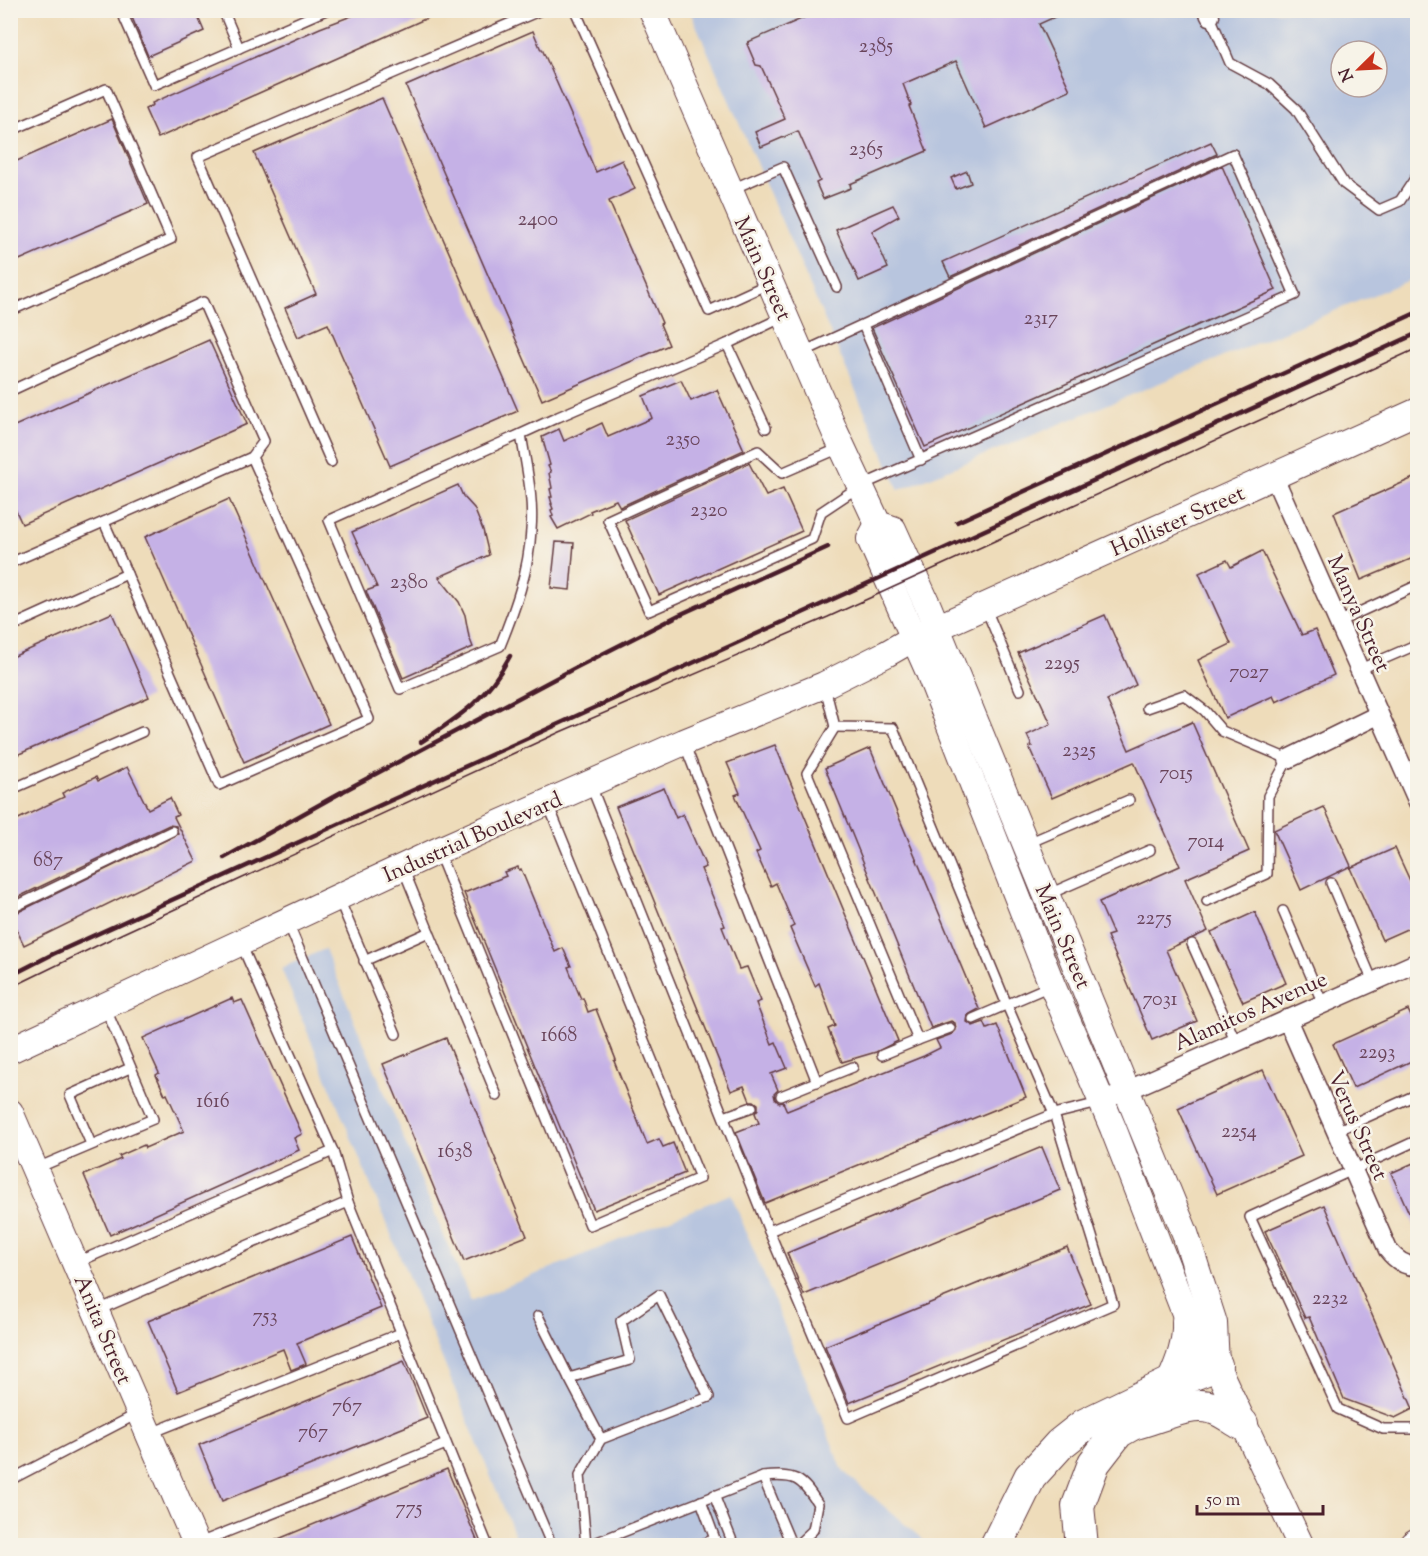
<svg xmlns="http://www.w3.org/2000/svg" width="1428" height="1556" viewBox="0 0 1428 1556" font-family="'Sorts Mill Goudy',serif">
	<style>
		.industrial { fill: #b8c5de; fill-rule: evenodd }
		.building { fill: #c5b1e6 }
		.lines { fill: none; stroke-linecap: round; stroke-linejoin: round }
		.lane-casing { stroke: #633b40; stroke-width: 12 }
		.street-casing { stroke: #633b40; stroke-width: 21 }
		.secondary-casing { stroke: #633b40; stroke-width: 28 }
		.highway-casing { stroke: #633b40; stroke-width: 34 }
		.lane { stroke: #fff; stroke-width: 9 }
		.street { stroke: #fff; stroke-width: 18 }
		.secondary { stroke: #fff; stroke-width: 26 }
		.highway { stroke: #fff; stroke-width: 32 }
		.tram { stroke: #4a1f2b; stroke-width: 1.5 }
		.rail { stroke: #4a1f2b; stroke-width: 4.5 }
		.labels { text-anchor: middle; stroke-width: 5; stroke-linejoin: round; paint-order: stroke }
		.number-label { font-size: 20px; fill: #69445a }
		.street-label { font-size: 22px; fill: #4a1f2b; stroke: #f7f3e8 }
	</style>
	<rect width="100%" height="100%" fill="#f7f3e8"/>
	<filter id="ink" filterUnits="userSpaceOnUse"><feTurbulence type="fractalNoise" baseFrequency=".0167" numOctaves="2"/><feDisplacementMap in="SourceGraphic" scale="12" xChannelSelector="R" yChannelSelector="G"/><feConvolveMatrix kernelMatrix="1 2 1 2 8 2 1 2 1" color-interpolation-filters="sRGB"/></filter>
	<filter id="wash" filterUnits="userSpaceOnUse"><feTurbulence type="fractalNoise" baseFrequency=".008" numOctaves="4" result="noise"/><feDisplacementMap in="SourceGraphic" scale="24" xChannelSelector="R" yChannelSelector="G"/><feGaussianBlur stdDeviation="1.35" result="paint"/><feColorMatrix in="noise" values="0 0 0 0 0 0 0 0 0 0 0 0 0 0 0 0 0 1.4 0 .05"/><feComposite in="paint" operator="in"/></filter>
	<g filter="url(#wash)">
		<rect width="100%" height="100%" fill="#eedcba"/>
		<g class="industrial">
			<path d="M690 11H1417V277L899 490ZM1341 51H1377V87H1341Z"/>
			<polygon points="325,949 471,1301 731,1194 843,1471 929,1545 519,1545 281,968"/>
		</g>
		<g id="blocks">
			<g class="building">
				<polygon points="129,10 195,10 204,31 148,56"/>
				<polygon points="367,10 445,10 158,138 145,109 153,105 152,103 320,28"/>
				<polygon points="822,10 1070,10 1039,24 1070,90 986,128 956,61 903,84 911,105 909,106 927,151 850,184 851,188 823,199 816,183 820,181 798,131 761,147 755,132 785,119 761,66 756,65 747,44 749,44 748,42"/>
				<polygon points="533,31 541,50 542,49 596,172 622,160 635,189 609,201 662,323 660,324 669,345 542,400 406,86"/>
				<polygon points="382,98 518,411 390,466 328,324 298,337 285,308 316,294 254,153"/>
				<polygon points="112,119 148,204 10,264 10,164"/>
				<polygon points="1211,142 1217,154 950,277 943,262"/>
				<polygon points="1222,166 1276,290 925,447 872,328"/>
				<polygon points="967,171 971,183 956,189 951,178"/>
				<polygon points="893,205 899,216 872,231 888,268 859,281 836,230"/>
				<polygon points="209,340 247,424 22,524 10,498 10,428"/>
				<polygon points="681,380 691,401 717,390 744,450 620,507 616,500 590,511 591,513 558,529 551,517 553,516 551,510 553,509 551,504 552,504 550,497 552,497 550,489 552,488 549,473 551,472 548,466 550,465 542,437 559,429 564,441 602,423 608,437 652,418 643,396"/>
				<polygon points="749,463 766,496 783,489 802,531 659,595 625,520"/>
				<polygon points="1418,476 1418,556 1361,580 1334,513"/>
				<polygon points="458,485 463,496 474,508 483,530 489,555 439,577 459,602 465,615 469,637 473,647 403,678 366,591 377,587 352,532"/>
				<polygon points="229,499 329,724 244,762 145,537"/>
				<polygon points="556,542 574,543 570,590 551,588"/>
				<polygon points="1262,551 1302,635 1315,630 1334,675 1276,702 1273,696 1225,718 1198,660 1231,644 1199,573 1227,560 1231,567"/>
				<polygon points="112,613 149,697 10,758 10,658"/>
				<polygon points="1105,615 1136,685 1107,700 1129,750 1192,722 1249,851 1185,879 1208,931 1166,950 1197,1021 1152,1040 1107,936 1113,934 1099,902 1180,866 1134,762 1052,798 1029,747 1032,746 1027,735 1051,724 1018,653"/>
				<polygon points="775,745 898,1041 876,1052 842,1062 828,1029 835,1026 819,983 815,986 790,928 794,926 776,883 771,886 756,853 760,851 735,795 740,793 727,763"/>
				<polygon points="870,748 979,1009 968,1015 967,1022 973,1026 984,1022 987,1029 997,1025 1026,1097 765,1203 736,1132 759,1123 755,1113 758,1109 758,1104 754,1101 750,1101 744,1086 731,1091 616,807 664,788 676,818 683,814 706,867 701,869 725,926 722,927 739,969 747,967 761,1001 756,1003 772,1044 776,1042 787,1068 771,1074 778,1090 774,1094 775,1099 779,1103 783,1102 787,1111 924,1056 940,1048 936,1040 952,1034 956,1030 955,1023 951,1021 931,1028 825,768"/>
				<polygon points="127,767 148,809 170,798 178,815 174,817 196,861 24,945 10,916 178,834 176,826 169,825 10,901 10,823 64,797 62,793 96,777 98,781"/>
				<polygon points="1324,807 1351,866 1301,890 1274,830"/>
				<polygon points="1395,848 1418,898 1418,924 1382,940 1350,868"/>
				<polygon points="518,867 519,870 521,869 555,952 563,948 571,966 568,967 581,999 583,998 588,1012 596,1009 616,1060 614,1061 647,1144 659,1139 663,1147 673,1143 685,1173 594,1210 464,893 506,876 504,872"/>
				<polygon points="1255,912 1286,983 1243,1002 1211,932"/>
				<polygon points="232,998 234,1003 242,1000 302,1134 294,1138 299,1150 110,1235 84,1175 121,1159 119,1156 144,1145 145,1148 184,1131 167,1094 165,1095 156,1075 159,1073 143,1038"/>
				<polygon points="1408,1010 1418,1031 1418,1058 1353,1088 1333,1044"/>
				<polygon points="446,1038 527,1236 464,1261 383,1064"/>
				<polygon points="1263,1070 1302,1156 1217,1194 1178,1108"/>
				<polygon points="1042,1147 1060,1190 804,1295 787,1253"/>
				<polygon points="1418,1161 1418,1233 1391,1173"/>
				<polygon points="1324,1205 1413,1409 1395,1418 1344,1399 1309,1317 1305,1318 1265,1231"/>
				<polygon points="352,1237 381,1308 297,1343 306,1364 291,1370 283,1349 178,1392 148,1321"/>
				<polygon points="1067,1247 1091,1304 849,1403 825,1346"/>
				<polygon points="404,1361 427,1418 222,1501 199,1445"/>
				<polygon points="447,1469 479,1545 264,1545"/>
			</g>
		</g>
	</g>
	<g filter="url(#ink)">
		<use href="#blocks" fill-opacity="0" stroke="#633b40" stroke-width="1.5"/>
		<g class="lines">
			<defs>
				<g id="lane">
					<polyline points="121,10 154,85 326,10"/>
					<polyline points="223,10 239,48"/>
					<polyline points="575,10 709,311 768,284"/>
					<polyline points="1210,16 1230,63 1269,84 1296,109 1344,184 1379,210 1400,201 1418,174"/>
					<polyline points="658,18 675,10"/>
					<polyline points="10,131 106,89 171,239 10,311"/>
					<polyline points="732,189 783,167 837,287"/>
					<polyline points="863,325 921,460"/>
					<polyline points="803,352 1233,154 1295,295 860,486 821,512 812,539 649,611 608,520 758,451 782,473 842,447"/>
					<polyline points="10,391 203,302 264,441 252,457 10,563"/>
					<polyline points="766,428 727,344 783,317"/>
					<path d="M521 434C526 466 534 498 531 530 529 571 515 609 500 646L400 689 329 520 521 434 558 417 727 344"/>
					<polyline points="331,462 198,157 541,10"/>
					<polyline points="127,574 219,785 369,719 252,457"/>
					<polyline points="986,609 1020,690"/>
					<polyline points="1338,622 1418,585"/>
					<polyline points="10,627 127,574 104,522"/>
					<polyline points="1358,670 1418,644"/>
					<polyline points="1147,708 1184,695 1205,711 1222,731 1288,759 1268,796 1267,874 1207,901"/>
					<polyline points="835,727 807,773 918,1040 882,1055"/>
					<polyline points="684,743 817,1082"/>
					<polyline points="591,786 769,1231 848,1418 1113,1304 1054,1114 1007,1005 893,728 835,727 825,687"/>
					<polyline points="10,790 142,732"/>
					<polyline points="1026,844 1129,800"/>
					<polyline points="438,851 590,1225 700,1178 548,804"/>
					<polyline points="403,868 429,932"/>
					<polyline points="1331,883 1373,982"/>
					<polyline points="1049,894 1150,850"/>
					<polyline points="339,899 396,1034"/>
					<polyline points="10,909 172,831"/>
					<polyline points="1283,911 1323,1004"/>
					<polyline points="288,923 552,1546"/>
					<polyline points="1192,944 1236,1042"/>
					<polyline points="364,961 429,932 497,1096"/>
					<polyline points="1411,965 1418,979"/>
					<polyline points="973,1019 1050,986"/>
					<polyline points="918,1040 950,1028"/>
					<polyline points="781,1096 853,1067"/>
					<polyline points="724,1117 752,1107"/>
					<polyline points="1336,1131 1418,1094"/>
					<polyline points="1418,1140 1250,1217 1338,1409 1383,1429 1418,1429"/>
					<polyline points="91,1144 70,1095 130,1068"/>
					<polyline points="333,1151 348,1202"/>
					<polyline points="37,1168 153,1119 105,1007"/>
					<polyline points="769,1231 1054,1114 1099,1103"/>
					<polyline points="78,1262 333,1151 241,944"/>
					<polyline points="98,1310 348,1202 488,1546"/>
					<polyline points="538,1316 569,1378"/>
					<polyline points="151,1433 401,1333"/>
					<polyline points="763,1477 792,1546"/>
					<polyline points="10,1480 139,1413"/>
					<polyline points="714,1495 734,1546"/>
					<polyline points="199,1543 446,1444"/>
					<polyline points="586,1546 580,1475 601,1439 709,1397 659,1295 621,1321 630,1360 569,1378 601,1439"/>
					<path d="M587 1546 763 1477C795 1474 801 1477 818 1504L813 1530 796 1546"/>
					<polyline points="698,1546 715,1539 701,1501"/>
				</g>
				<g id="street">
					<polyline points="1208,10 1210,16"/>
					<polyline points="1274,477 1418,802"/>
					<polyline points="1288,759 1378,715"/>
					<path d="M1287 1019 1388 1250C1396 1260 1405 1267 1418 1266"/>
					<polyline points="1117,1095 1418,962"/>
				</g>
				<g id="secondary">
					<polyline points="652,10 835,432 878,524 893,529 928,606 1185,1233 1214,1323 1216,1365"/>
					<polyline points="878,524 870,539 928,670 1052,985 1113,1128 1188,1321 1216,1365 1301,1546"/>
					<polyline points="10,1050 437,851 684,742 824,685 886,654 914,638 1418,411"/>
					<polyline points="10,1112 197,1546"/>
				</g>
				<g id="highway">
					<path d="M1173 1382C1182 1362 1189 1344 1188 1321"/>
					<path d="M1135 1423C1158 1418 1190 1400 1213 1408 1223 1411 1233 1419 1242 1424"/>
					<polyline points="996,1546 1030,1477 1060,1444 1084,1425 1173,1382 1216,1365"/>
					<polyline points="1082,1546 1078,1506 1094,1463 1118,1432 1155,1411"/>
					<polyline points="1415,1546 1418,1544"/>
				</g>
			</defs>
			<use href="#lane" class="lane-casing"/>
			<use href="#street" class="street-casing"/>
			<use href="#secondary" class="secondary-casing"/>
			<use href="#highway" class="highway-casing"/>
			<use href="#lane" class="lane"/>
			<use href="#street" class="street"/>
			<use href="#secondary" class="secondary"/>
			<use href="#highway" class="highway"/>
			<polyline class="tram" points="10,988 121,934 560,732 828,617 1418,348"/>
			<g class="rail">
				<polyline points="957,522 1418,312"/>
				<path d="M421 742C460 716 487 699 510 656"/>
				<polyline points="336,795 573,669 679,615 828,547"/>
				<polyline points="224,858 342,792"/>
				<polyline points="10,976 53,954 1418,333"/>
			</g>
		</g>
	</g>
	<g class="labels">
		<g class="number-label">
			<text x="876" y="52">2385</text>
			<text x="866" y="155">2365</text>
			<text x="538" y="225">2400</text>
			<text x="1041" y="324">2317</text>
			<text x="683" y="445">2350</text>
			<text x="709" y="516">2320</text>
			<text x="409" y="588">2380</text>
			<text x="1062" y="669">2295</text>
			<text x="1249" y="678">7027</text>
			<text x="1079" y="756">2325</text>
			<text x="1176" y="779">7015</text>
			<text x="1206" y="847">7014</text>
			<text x="48" y="866">687</text>
			<text x="1154" y="924">2275</text>
			<text x="1160" y="1005">7031</text>
			<text x="559" y="1041">1668</text>
			<text x="1377" y="1058">2293</text>
			<text x="213" y="1107">1616</text>
			<text x="1239" y="1137">2254</text>
			<text x="455" y="1157">1638</text>
			<text x="1330" y="1304">2232</text>
			<text x="265" y="1322">753</text>
			<text x="347" y="1412">767</text>
			<text x="313" y="1438">767</text>
			<text x="409" y="1514">775</text>
		</g>
		<g class="street-label">
			<text transform="translate(764 268) rotate(66)" y="8">Main Street</text>
			<text transform="translate(1177 520) rotate(-24)" y="8">Hollister Street</text>
			<text transform="translate(1360 613) rotate(66)" y="8">Manya Street</text>
			<text transform="translate(472 836) rotate(-24)" y="8">Industrial Boulevard</text>
			<text transform="translate(1064 936) rotate(67)" y="8">Main Street</text>
			<text transform="translate(1250 1010) rotate(-24)" y="8">Alamitos Avenue</text>
			<text transform="translate(1359 1125) rotate(66)" y="8">Verus Street</text>
			<text transform="translate(104 1329) rotate(67)" y="8">Anita Street</text>
		</g>
	</g>
	<rect width="1428" height="1556" fill="none" stroke="#f7f3e8" stroke-width="36"/>
	<g transform="translate(1359 69) rotate(246)"><circle r="28" fill="#f7f3e8" stroke="#b29e9c" stroke-width="1.5"/>
	<path d="M0-4.5L10 22L0 15L-10 22Z" fill="#c8321e"/>
	<text y="-9" font-size="16" font-weight="bold" text-anchor="middle" fill="#4a1f2b">N</text>
	</g>
	<path d="M1197 1505v9h126v-9" fill="none" stroke="#4a1f2b" stroke-width="3"/>
	<text x="1206" y="1505" font-size="18" fill="#4a1f2b" stroke="#f7f3e8" stroke-width="4.5" paint-order="stroke">50 m</text>
</svg>
